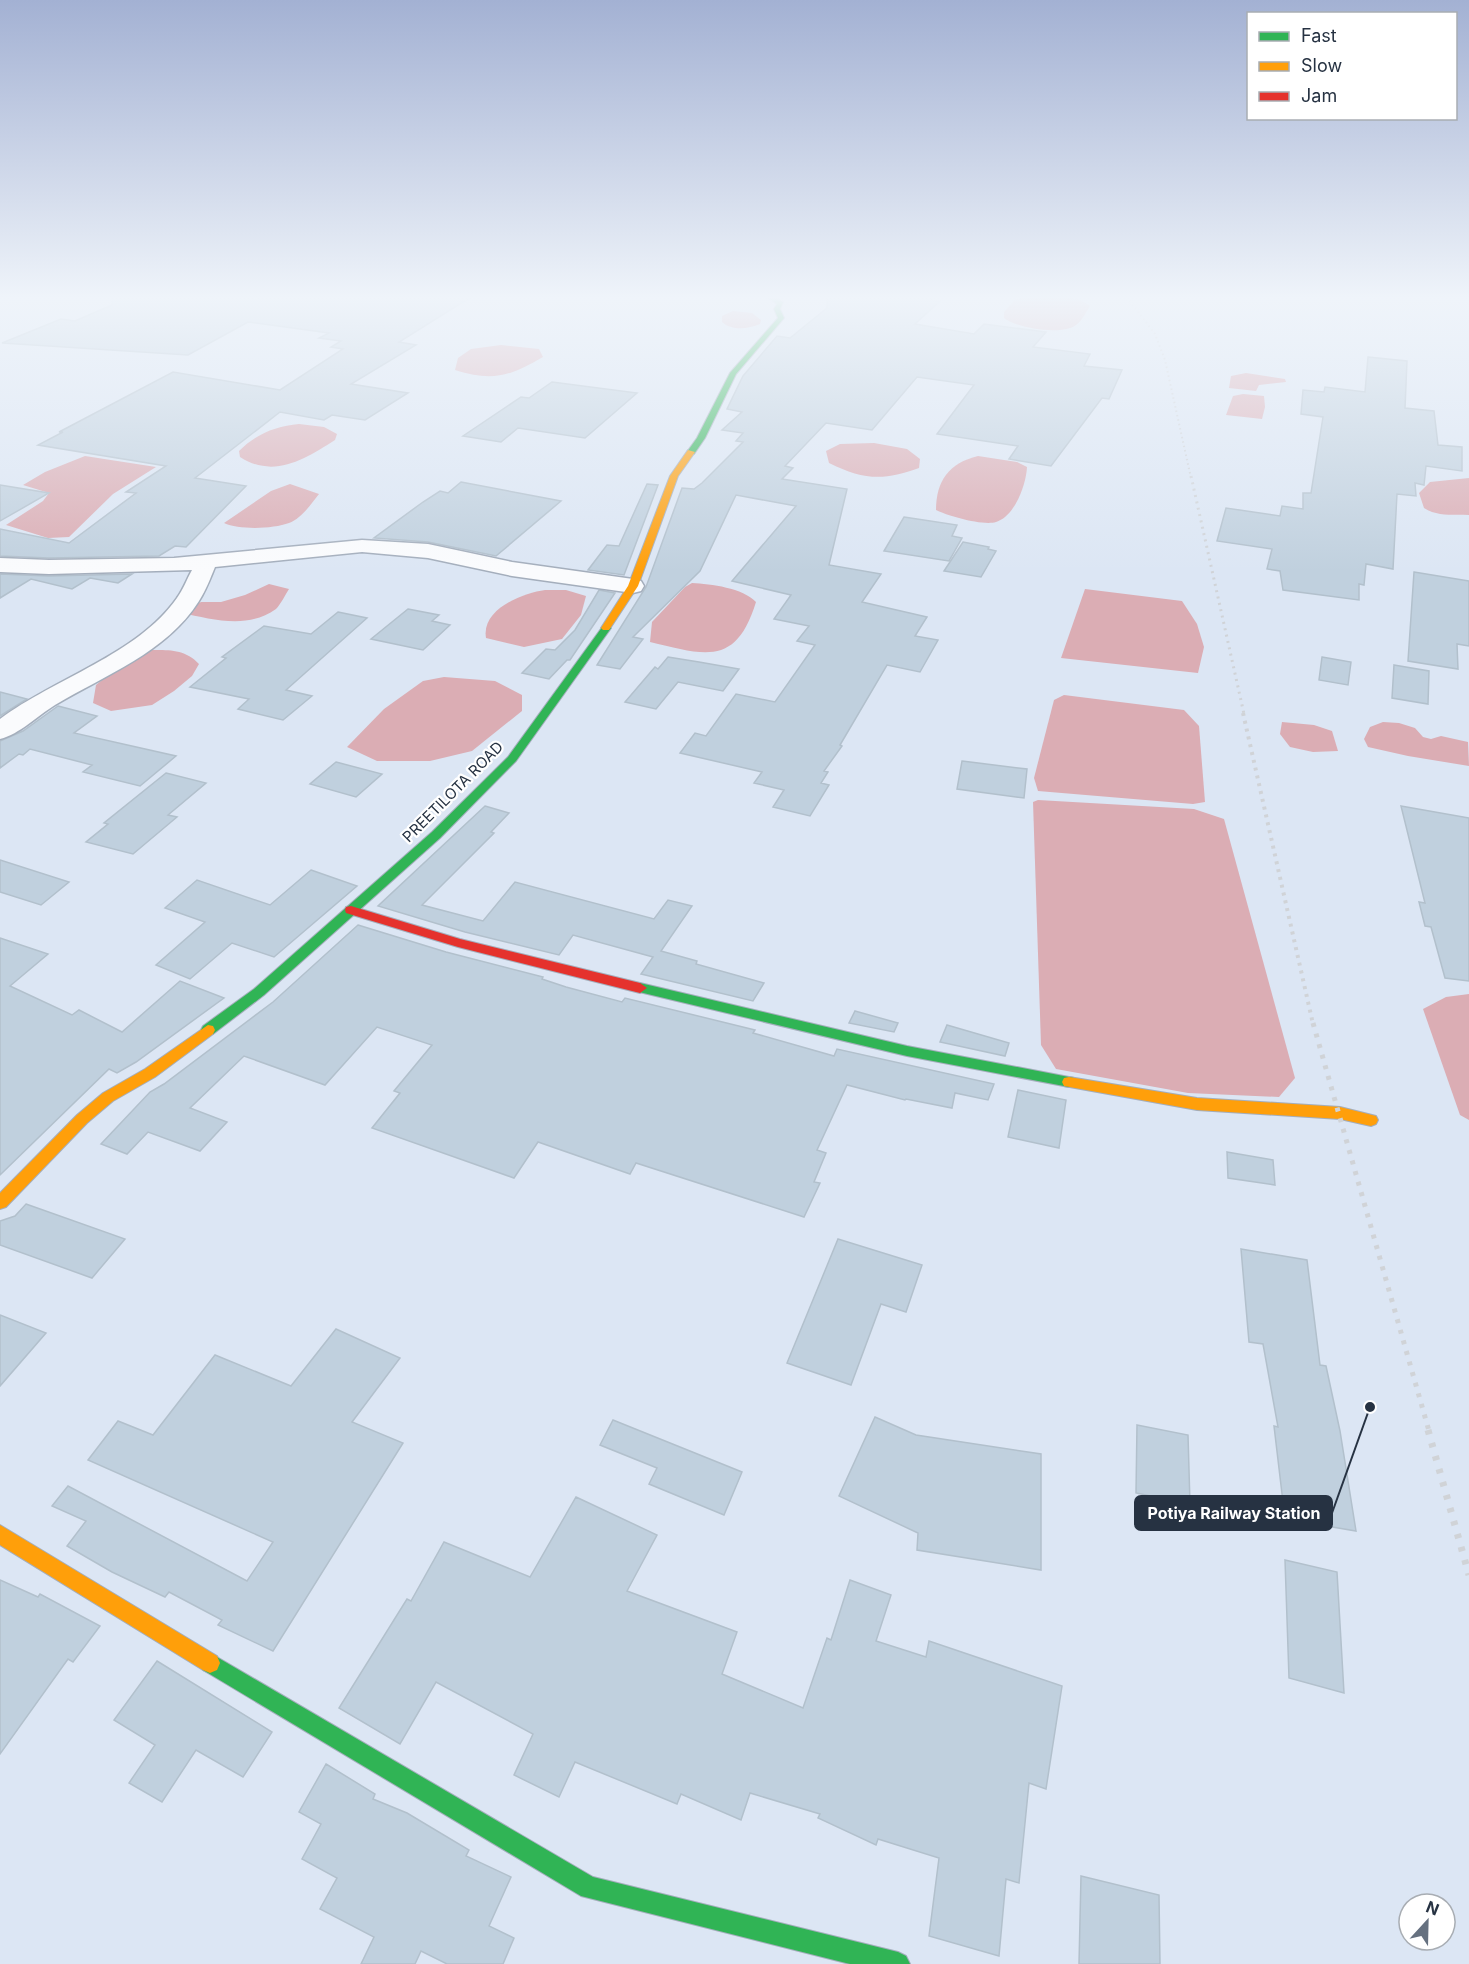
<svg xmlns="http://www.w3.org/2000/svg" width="1469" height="1964" viewBox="0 0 1469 1964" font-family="Inter,sans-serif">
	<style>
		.water { fill: #dbadb4 }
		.building { fill: #c0d0de; stroke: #b2c0cc; stroke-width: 1.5 }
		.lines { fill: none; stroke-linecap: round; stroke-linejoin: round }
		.street-casing { stroke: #a4aebc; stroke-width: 3 }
		.fast-casing { stroke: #a4aebc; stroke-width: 2 }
		.slow-casing { stroke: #a4aebc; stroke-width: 2 }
		.jam-casing { stroke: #a4aebc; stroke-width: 2 }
		.street { fill: #fafbfd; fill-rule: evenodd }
		.fast { fill: #30b455; fill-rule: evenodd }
		.slow { fill: #ff9f0a; fill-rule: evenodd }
		.jam { fill: #e5322d; fill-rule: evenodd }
		.rail-far4 { stroke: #d0d3d7; stroke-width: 2; stroke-dasharray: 1.5 3; stroke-linecap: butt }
		.rail-far3 { stroke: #d0d3d7; stroke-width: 3; stroke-dasharray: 2 4.5; stroke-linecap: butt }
		.rail-far2 { stroke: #d0d3d7; stroke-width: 4; stroke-dasharray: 3 5; stroke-linecap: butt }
		.rail-far1 { stroke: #d0d3d7; stroke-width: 5; stroke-dasharray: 4 7; stroke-linecap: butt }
		.rail { stroke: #d0d3d7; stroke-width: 7; stroke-dasharray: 4.5 9; stroke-linecap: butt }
		.labels { text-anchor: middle; stroke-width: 4.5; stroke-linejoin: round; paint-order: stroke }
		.street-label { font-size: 15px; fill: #263242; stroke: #fff }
		.leader { fill: none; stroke: #263242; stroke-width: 2 }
		.callout-dot { fill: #263242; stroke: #fff; stroke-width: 2 }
		.callout { fill: #263242; stroke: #263242; stroke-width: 2 }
		.callout-label { font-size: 16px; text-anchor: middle; font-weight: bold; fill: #fff }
	</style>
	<rect width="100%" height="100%" fill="#dce6f4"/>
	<g class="water">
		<path d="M1026 297C1045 296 1074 293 1090 306 1086 312 1082 321 1076 325 1062 336 1016 328 1004 318V312L1016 299Z"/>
		<path d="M733 311 752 313 761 320 760 324C748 329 732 331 722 322V316Z"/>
		<path d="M501 345 539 349 543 357C510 376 493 382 455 370L458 358 471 349Z"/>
		<polygon points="1246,373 1285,379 1286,382 1259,385 1256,391 1229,388 1231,376"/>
		<polygon points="1243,394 1264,396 1265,407 1262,419 1226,415 1233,396"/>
		<path d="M299 424 324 427 337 434 335 440C305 459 274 479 240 457L239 451C256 434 276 426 299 424Z"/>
		<path d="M874 443 907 449 920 459 919 468C884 481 863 480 829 463L826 451 840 444Z"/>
		<polygon points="85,456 156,467 113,494 69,537 48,538 6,525 43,501 49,493 23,485 45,472"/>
		<path d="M978 456 1017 462 1027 467C1026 485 1015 516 996 522 983 526 948 516 936 510 936 481 949 463 978 456Z"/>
		<path d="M1469 478V515C1453 514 1438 517 1424 508L1419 493 1430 482Z"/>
		<path d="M290 484 319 494C311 504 301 519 289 523 273 529 239 530 224 523L271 491Z"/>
		<path d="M692 583C711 584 743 588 756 602 736 667 705 655 650 642L652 622 685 587Z"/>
		<path d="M269 584 289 589C285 595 281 604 276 609 246 630 213 619 181 613L201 602H221L245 595Z"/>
		<polygon points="1085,589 1182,601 1197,624 1204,647 1198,673 1061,658"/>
		<path d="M545 590H566L586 596 581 615 562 639 524 647 486 638C481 609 523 593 545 590Z"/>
		<path d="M150 650C169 650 185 649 199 664L192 676 174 691 152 705 111 711 93 703 96 685 121 664Z"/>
		<polygon points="444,677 495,681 522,695 522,711 472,751 430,761 377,761 347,747 384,709 423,681"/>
		<polygon points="1064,695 1184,710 1199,726 1205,802 1193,804 1038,791 1034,778 1054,700"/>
		<polygon points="1282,722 1314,725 1332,731 1338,751 1313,752 1290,747 1280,734"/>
		<polygon points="1383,722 1399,723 1415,728 1423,737 1431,739 1441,736 1468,742 1469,766 1408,756 1368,747 1364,739 1370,727"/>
		<polygon points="1038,800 1194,809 1224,819 1295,1078 1279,1097 1188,1093 1056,1069 1041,1045 1033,802"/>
		<polygon points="1469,994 1469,1120 1460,1115 1423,1009 1446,997"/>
	</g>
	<g class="building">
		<polygon points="112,297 471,297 399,342 416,345 351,384 408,393 365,420 332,415 324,420 280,412 195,478 246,486 186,547 175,546 159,556 49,558 0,556 0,529 69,543 136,493 126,492 166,466 38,445 63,432 59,432 173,372 280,390 343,349 331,347 341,341 319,338 329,333 248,322 188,355 2,343 61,319 75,321 112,305"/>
		<polygon points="827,297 935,297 931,300 940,301 915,324 974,334 984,324 1046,332 1033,347 1090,354 1084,366 1122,370 1109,399 1102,398 1051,466 1009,459 1018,446 937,434 974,385 917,377 872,430 826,423 785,466 793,468 782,479 847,489 829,565 881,574 862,602 927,617 915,636 938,640 920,672 887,665 840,745 842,746 824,771 828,772 821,783 829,785 810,816 773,807 784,790 754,783 762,772 680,753 695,733 706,736 736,694 775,702 815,645 797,641 809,626 774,619 791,595 732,581 796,506 736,495 700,571 633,637 643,639 620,669 597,665 646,587 682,488 694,489 702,483 743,442 736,441 743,433 722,430 742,412 727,409 743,376 777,336 790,338 827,308"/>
		<polygon points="1368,357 1407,361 1405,408 1434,411 1438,445 1462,447 1462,471 1426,466 1424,485 1415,483 1416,496 1397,494 1393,569 1366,564 1364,585 1359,584 1359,600 1283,590 1280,571 1267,569 1272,549 1217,541 1226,508 1280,516 1282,506 1303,509 1303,493 1311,493 1323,417 1301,414 1303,390 1324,392 1325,387 1365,392"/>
		<polygon points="552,382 637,393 585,438 518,428 501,442 463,436 521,397 529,398"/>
		<polygon points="461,482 561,501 496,556 428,542 374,538 423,502 440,491 448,493"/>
		<polygon points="647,484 658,485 624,575 588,570 607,545 619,546"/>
		<polygon points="0,485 49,493 0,521"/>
		<polygon points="904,517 957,525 952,536 962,538 949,561 884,551"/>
		<polygon points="963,542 989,547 988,549 996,551 981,577 944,571"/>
		<polygon points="1414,572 1469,581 1469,646 1457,644 1458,669 1408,661"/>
		<polygon points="0,574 49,576 132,574 118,583 90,578 72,589 31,579 0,598"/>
		<polygon points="599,590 615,593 570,660 567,660 549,679 522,673 546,649 555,650 575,630"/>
		<polygon points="408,609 439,615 432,621 450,625 423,650 371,639"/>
		<polygon points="338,612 367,618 286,690 312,696 283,720 238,709 249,699 190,687 226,658 222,657 264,626 311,634"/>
		<polygon points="668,657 699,662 739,669 723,691 678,682 656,709 625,702 655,667 658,669"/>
		<polygon points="1322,657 1351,662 1348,685 1319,680"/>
		<polygon points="1394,665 1429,671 1428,704 1392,698"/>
		<polygon points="0,692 27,699 0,716"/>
		<polygon points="58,706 97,716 74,733 176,756 140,786 83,772 92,765 30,749 23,755 19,754 0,768 0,741 23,731"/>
		<polygon points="962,761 1027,769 1024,798 957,789"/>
		<polygon points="336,762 382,774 356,797 310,784"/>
		<polygon points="166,773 206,783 168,815 177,817 133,854 86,842 108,824 104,823"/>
		<polygon points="485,806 509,813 491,832 494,833 422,905 483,921 515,882 654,919 668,900 692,906 661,951 697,961 696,964 764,983 753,1001 641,974 653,957 573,935 559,955 465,932 378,906"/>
		<polygon points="1401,806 1469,818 1469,981 1445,978 1431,927 1425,926 1419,902 1425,903"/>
		<polygon points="0,860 69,882 41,905 0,892"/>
		<polygon points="311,870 357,886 274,957 232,943 190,979 156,965 205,922 165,908 197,880 270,905"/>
		<polygon points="358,925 446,952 543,977 542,979 566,987 622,1002 625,998 755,1030 753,1033 834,1056 837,1049 994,1084 988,1100 955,1093 952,1108 906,1099 905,1100 847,1085 817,1150 826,1153 814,1182 820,1183 804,1217 636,1163 630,1174 538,1142 514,1178 372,1128 400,1093 394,1091 432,1045 377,1027 325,1085 244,1056 190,1108 227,1122 200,1151 148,1132 127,1154 101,1144 150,1092 164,1084 273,1002"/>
		<polygon points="0,938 48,954 10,986 72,1015 79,1010 122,1032 180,981 224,998 136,1062 117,1073 109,1069 0,1175"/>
		<polygon points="855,1011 898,1023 894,1032 849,1023"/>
		<polygon points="947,1025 1009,1043 1005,1056 940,1042"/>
		<polygon points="1018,1090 1066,1100 1059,1148 1008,1137"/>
		<polygon points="1227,1152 1273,1160 1275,1185 1228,1178"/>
		<polygon points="26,1204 125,1239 92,1278 0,1245 0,1221 15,1216"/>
		<polygon points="838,1239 922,1265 906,1312 881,1304 851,1385 787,1363"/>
		<polygon points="1241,1249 1307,1260 1320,1365 1326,1366 1340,1431 1356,1531 1285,1519 1274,1426 1278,1427 1263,1344 1249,1342"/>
		<polygon points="0,1315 46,1333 0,1386"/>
		<polygon points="336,1329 400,1358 352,1422 403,1443 273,1651 218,1625 222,1620 169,1592 165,1597 112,1572 67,1546 86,1521 52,1506 68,1486 247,1581 273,1542 88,1460 118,1421 153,1435 215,1355 291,1386"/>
		<polygon points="875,1417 916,1435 1041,1454 1041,1570 917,1550 918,1533 839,1496"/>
		<polygon points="613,1420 742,1472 724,1515 649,1484 657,1468 600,1445"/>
		<polygon points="1137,1425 1188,1435 1190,1504 1136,1493"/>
		<polygon points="576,1497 657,1535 627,1591 737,1632 722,1674 803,1708 827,1638 831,1640 850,1580 891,1595 876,1641 926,1657 929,1641 1062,1686 1046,1789 1029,1783 1019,1883 1006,1879 999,1956 929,1936 939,1858 878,1839 876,1845 818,1818 820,1814 750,1793 741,1820 681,1794 677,1804 575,1762 559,1797 514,1775 533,1734 436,1682 400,1744 339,1708 407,1599 411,1601 444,1542 530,1577"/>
		<polygon points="1285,1560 1337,1572 1344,1693 1289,1678"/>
		<polygon points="0,1580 38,1597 40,1594 100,1626 73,1662 68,1659 0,1754"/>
		<polygon points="157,1661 272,1732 243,1777 196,1750 162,1802 129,1783 155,1745 114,1720"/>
		<polygon points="326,1764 375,1794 373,1799 407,1813 469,1850 466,1856 511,1877 489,1926 514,1938 503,1964 447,1964 421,1951 415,1964 361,1964 374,1937 320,1909 337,1878 302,1859 321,1824 299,1812"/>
		<polygon points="1081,1876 1159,1895 1160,1964 1079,1964"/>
	</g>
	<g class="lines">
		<defs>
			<path id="street" d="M362 540 428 544 512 562 633 579 641 581 644 586 641 591 633 593 512 576 428 558 362 552 215 567C210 579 206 590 199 601 166 653 105 675 55 705 37 716 20 734 0 739V719C55 678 137 655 177 598 183 590 187 579 192 570L49 574 0 572V558L49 560 174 558Z"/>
			<g id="fast">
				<polygon points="767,297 774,297 783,302 780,309 784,318 736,374 705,438 694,454 688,454 687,452 697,438 730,373 778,318 774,309 777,304"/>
				<polygon points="606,625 611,628 516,761 440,838 264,995 213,1034 203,1034 201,1030 203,1026 254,989 432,832 508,757 603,626"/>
				<polygon points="640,983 907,1046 1069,1077 1074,1078 1076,1082 1074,1086 1069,1087 907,1056 635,991 633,988"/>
				<polygon points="210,1653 593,1877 898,1952 906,1956 910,1964 850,1964 581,1896 203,1670 200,1663 203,1656"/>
			</g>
			<g id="slow">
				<polygon points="688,450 695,452 678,476 638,586 609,630 603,630 601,628 628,586 670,476"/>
				<polygon points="208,1025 213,1026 215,1030 213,1034 155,1077 113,1101 87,1123 6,1207 0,1209 0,1193 77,1115 103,1093 145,1069"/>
				<polygon points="1069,1077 1197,1098 1340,1107 1376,1116 1378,1120 1376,1124 1371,1126 1340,1119 1197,1110 1064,1086 1062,1082 1064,1078"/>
				<polygon points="0,1525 217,1656 220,1663 217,1670 210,1673 203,1670 0,1545"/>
			</g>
			<polygon id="jam" points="351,906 460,939 640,983 647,988 640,993 458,947 346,913 345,910 346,907"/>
		</defs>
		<use href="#street" class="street-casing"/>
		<use href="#fast" class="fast-casing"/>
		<use href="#slow" class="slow-casing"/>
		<use href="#jam" class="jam-casing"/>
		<use href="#street" class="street"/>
		<use href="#fast" class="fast"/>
		<use href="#slow" class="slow"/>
		<use href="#jam" class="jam"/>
		<polyline class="rail-far4" points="1127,297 1155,334 1165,360 1191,478"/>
		<polyline class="rail-far3" points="1191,476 1244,714"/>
		<polyline class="rail-far2" points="1243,713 1313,1024"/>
		<polyline class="rail-far1" points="1313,1023 1429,1431"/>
		<polyline class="rail" points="1428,1430 1469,1575"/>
	</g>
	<linearGradient id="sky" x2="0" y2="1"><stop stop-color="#a3b1d3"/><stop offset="0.52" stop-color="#eff4fa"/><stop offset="1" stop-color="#eff4fa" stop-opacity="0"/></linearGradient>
	<rect width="1469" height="572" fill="url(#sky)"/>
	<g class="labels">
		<g class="street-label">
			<text transform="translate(453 792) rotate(-45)" y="5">PREETILOTA ROAD</text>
		</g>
	</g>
	<path class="leader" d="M1370 1407L1332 1513"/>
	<circle class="callout-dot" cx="1370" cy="1407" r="6"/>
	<rect class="callout" x="1135" y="1496" width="197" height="34" rx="6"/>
	<g class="callout-label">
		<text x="1234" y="1519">Potiya Railway Station</text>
	</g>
	<rect x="1247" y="12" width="210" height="108" fill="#ffffff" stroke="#a8adb3" stroke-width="1.5"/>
	<rect x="1259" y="32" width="30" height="9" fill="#30b455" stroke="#a8adb3" stroke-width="1.5"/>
	<text x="1301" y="42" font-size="18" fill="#263242">Fast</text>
	<rect x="1259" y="62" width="30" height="9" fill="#ff9f0a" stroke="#a8adb3" stroke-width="1.5"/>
	<text x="1301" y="72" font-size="18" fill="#263242">Slow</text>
	<rect x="1259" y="92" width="30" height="9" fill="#e5322d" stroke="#a8adb3" stroke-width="1.5"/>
	<text x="1301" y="102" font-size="18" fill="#263242">Jam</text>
	<g transform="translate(1427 1922) rotate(22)"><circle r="28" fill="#ffffff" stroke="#a8adb3" stroke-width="1.5"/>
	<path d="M0-4.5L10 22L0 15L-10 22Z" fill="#667180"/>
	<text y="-9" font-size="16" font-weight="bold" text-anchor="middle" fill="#263242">N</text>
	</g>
</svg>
